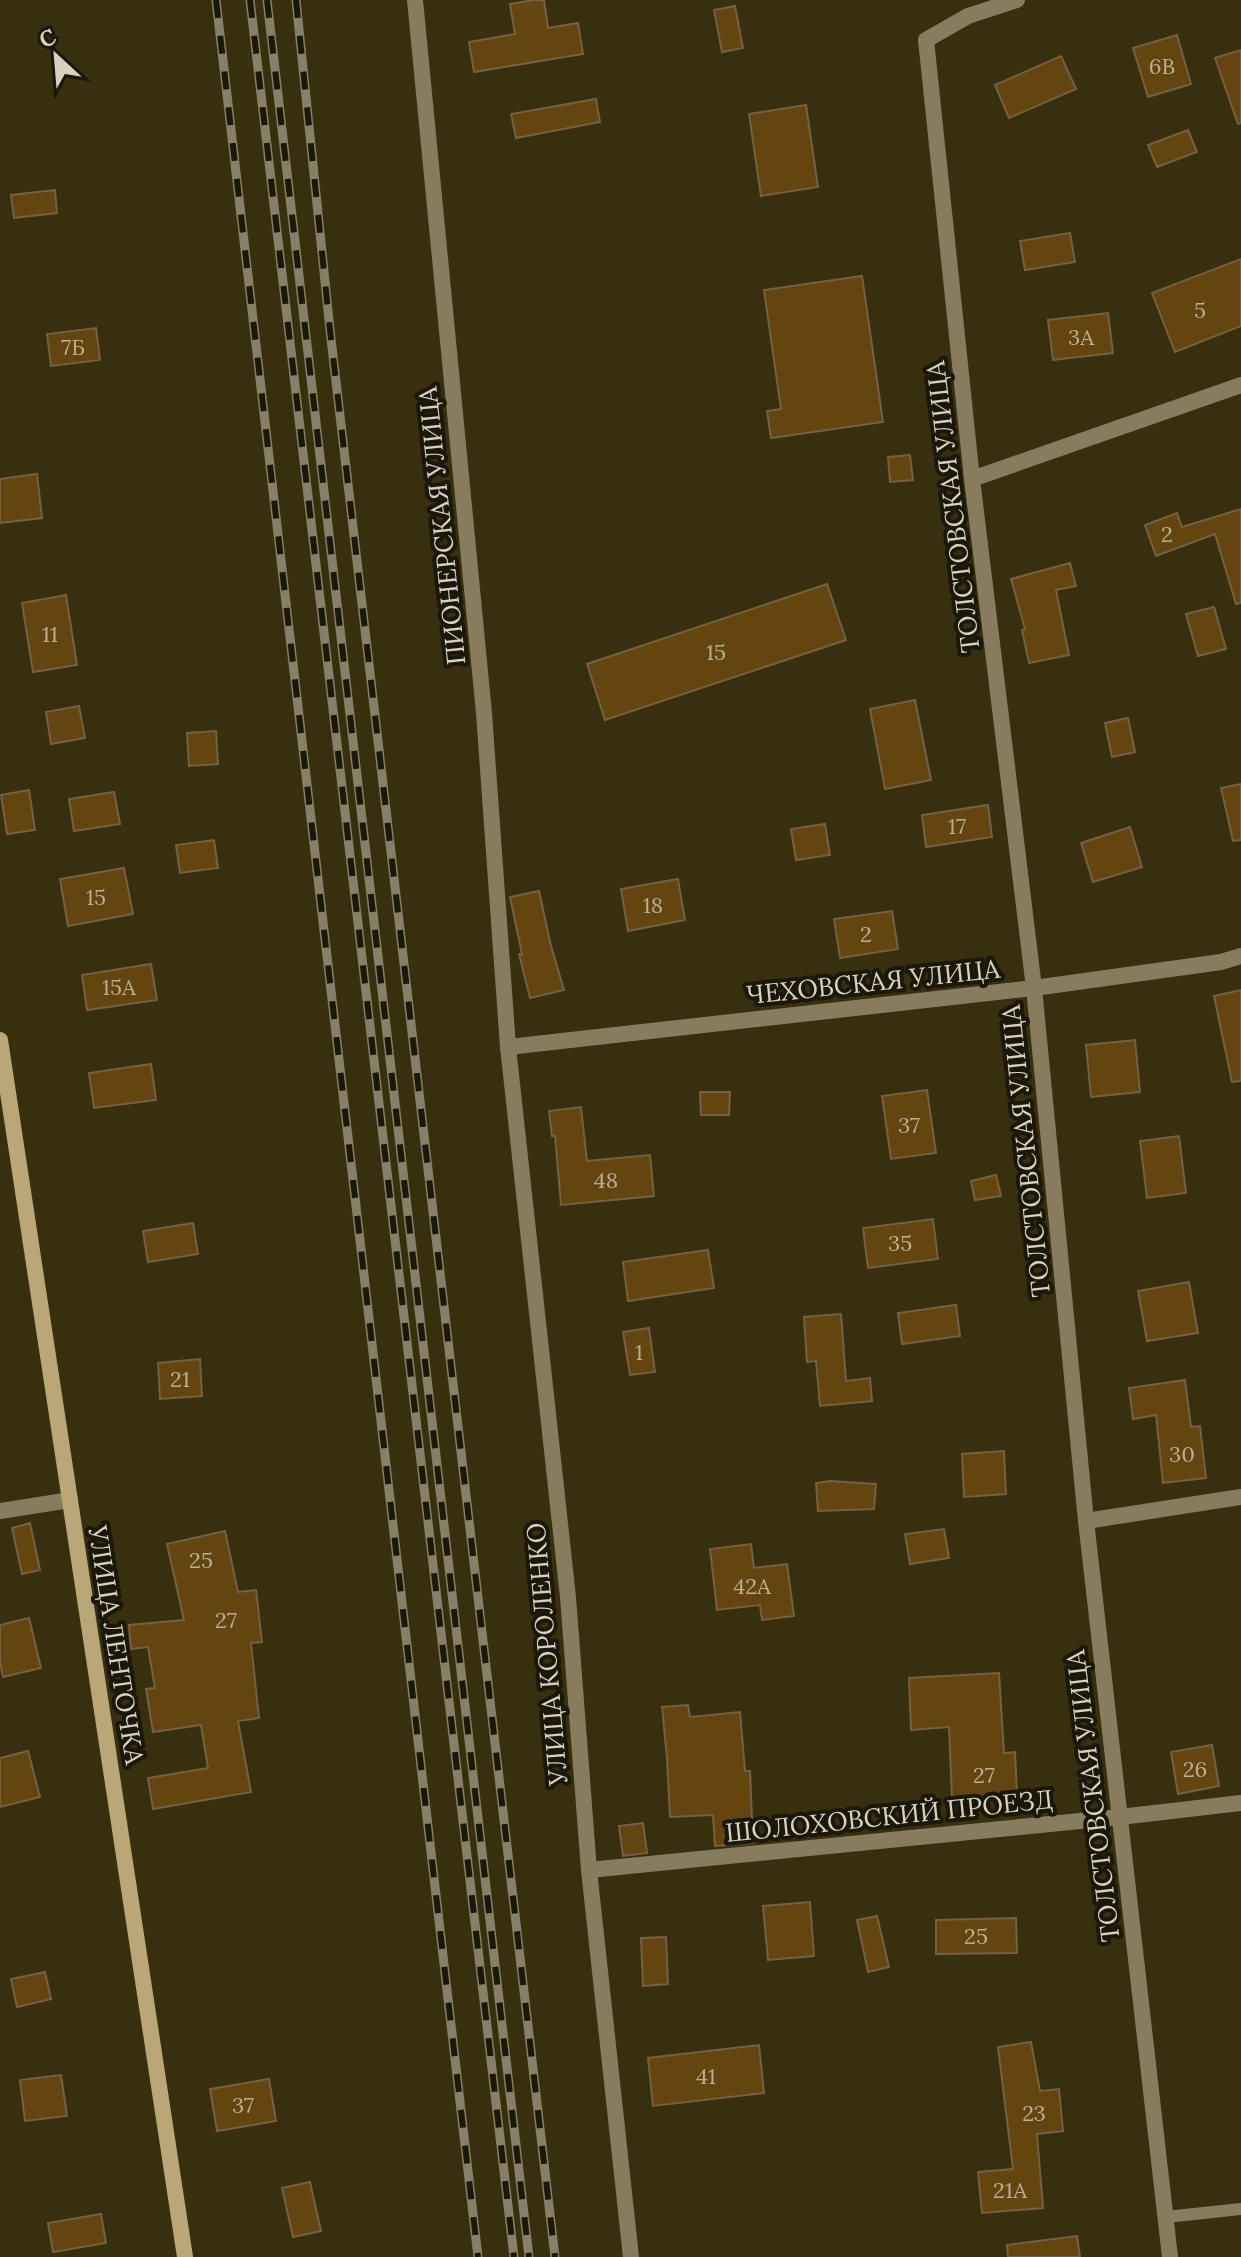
<svg xmlns="http://www.w3.org/2000/svg" width="1241" height="2257" viewBox="0 0 1241 2257" font-family="Lora,serif">
	<style>
		.building { fill: #65450f; stroke: #746043; stroke-width: 2 }
		.lines { fill: none; stroke-linecap: round; stroke-linejoin: round }
		.service { stroke: #877c5e; stroke-width: 12 }
		.minor { stroke: #877c5e; stroke-width: 16 }
		.secondary { stroke: #b9a777; stroke-width: 16 }
		.rail-casing { stroke: #878066; stroke-width: 9 }
		.rail { stroke: #1b170a; stroke-width: 6; stroke-dasharray: 18; stroke-linecap: butt }
		.labels { text-anchor: middle; stroke-width: 8; stroke-linejoin: round; paint-order: stroke }
		.number-label { font-size: 22px; fill: #baaf94 }
		.street-label { font-size: 26px; fill: #d7d2c0; stroke: #1b170a }
	</style>
	<rect width="100%" height="100%" fill="#382f0e"/>
	<g class="building">
		<polygon points="534,0 544,0 548,28 578,23 583,54 474,72 469,42 515,34 510,4"/>
		<polygon points="735,6 743,48 722,52 714,10"/>
		<polygon points="1177,35 1191,84 1148,97 1133,48"/>
		<polygon points="1241,50 1241,123 1238,124 1215,58"/>
		<polygon points="1061,56 1076,89 1009,118 995,85"/>
		<polygon points="596,99 600,122 516,138 511,114"/>
		<polygon points="806,105 818,187 761,196 749,114"/>
		<polygon points="1188,130 1197,152 1157,167 1148,145"/>
		<polygon points="55,190 57,213 14,218 11,195"/>
		<polygon points="1070,233 1075,262 1025,270 1020,241"/>
		<polygon points="1241,259 1241,326 1175,352 1152,293"/>
		<polygon points="862,276 883,422 771,438 767,411 781,409 764,290"/>
		<polygon points="1108,313 1113,353 1053,360 1048,320"/>
		<polygon points="96,328 100,360 51,366 47,334"/>
		<polygon points="910,455 913,480 890,482 888,457"/>
		<polygon points="37,474 42,518 0,523 0,479"/>
		<polygon points="1241,509 1241,603 1236,604 1215,534 1156,556 1145,525 1177,513 1182,527"/>
		<polygon points="1070,563 1076,586 1056,590 1069,655 1029,663 1022,630 1025,629 1011,579"/>
		<polygon points="827,584 846,640 605,720 587,664"/>
		<polygon points="66,595 77,665 33,672 22,603"/>
		<polygon points="1214,607 1226,649 1198,656 1186,614"/>
		<polygon points="915,700 931,780 885,789 870,709"/>
		<polygon points="79,706 85,738 51,744 46,712"/>
		<polygon points="1128,718 1135,752 1112,757 1105,723"/>
		<polygon points="216,731 218,764 189,766 187,733"/>
		<polygon points="1241,784 1241,840 1233,841 1221,788"/>
		<polygon points="29,790 35,830 7,834 1,795"/>
		<polygon points="114,792 120,824 74,831 69,799"/>
		<polygon points="988,805 992,837 926,847 922,815"/>
		<polygon points="825,824 830,855 796,860 791,829"/>
		<polygon points="1130,827 1142,867 1093,882 1081,843"/>
		<polygon points="214,840 218,868 180,873 176,845"/>
		<polygon points="124,868 133,914 68,926 60,879"/>
		<polygon points="678,879 685,920 628,931 621,889"/>
		<polygon points="539,891 551,946 564,990 530,998 519,954 522,954 510,897"/>
		<polygon points="892,911 898,949 840,958 834,919"/>
		<polygon points="151,964 157,1000 87,1010 82,975"/>
		<polygon points="1241,990 1241,1081 1232,1082 1214,996"/>
		<polygon points="1135,1040 1140,1092 1091,1097 1086,1045"/>
		<polygon points="151,1064 156,1100 94,1108 89,1073"/>
		<polygon points="927,1090 936,1153 891,1159 882,1096"/>
		<polygon points="700,1092 730,1092 729,1115 701,1115"/>
		<polygon points="581,1107 587,1161 650,1155 654,1196 561,1205 555,1136 552,1136 549,1111"/>
		<polygon points="1179,1136 1186,1193 1147,1198 1140,1141"/>
		<polygon points="996,1175 1001,1196 975,1200 971,1181"/>
		<polygon points="933,1219 938,1259 868,1268 863,1228"/>
		<polygon points="193,1223 198,1254 148,1262 143,1231"/>
		<polygon points="708,1250 714,1288 628,1301 623,1262"/>
		<polygon points="1189,1282 1198,1333 1147,1341 1138,1291"/>
		<polygon points="956,1305 960,1336 902,1344 898,1313"/>
		<polygon points="841,1314 846,1381 870,1378 872,1401 820,1406 816,1361 807,1362 804,1317"/>
		<polygon points="649,1328 655,1372 630,1375 623,1332"/>
		<polygon points="200,1359 202,1396 160,1399 158,1363"/>
		<polygon points="1185,1380 1191,1427 1200,1426 1206,1478 1163,1483 1156,1415 1133,1419 1129,1388"/>
		<polygon points="1004,1451 1006,1494 964,1497 962,1454"/>
		<polygon points="830,1481 876,1484 874,1509 818,1511 816,1483"/>
		<polygon points="30,1523 40,1570 22,1574 12,1528"/>
		<polygon points="944,1529 949,1558 910,1564 905,1534"/>
		<polygon points="225,1531 238,1592 256,1590 262,1642 251,1643 259,1718 238,1721 251,1792 153,1809 148,1778 208,1768 201,1725 153,1732 146,1689 155,1688 148,1647 131,1649 129,1625 184,1620 167,1544"/>
		<polygon points="751,1544 754,1568 787,1564 794,1616 762,1620 760,1605 717,1610 710,1549"/>
		<polygon points="29,1618 41,1668 3,1677 0,1662 0,1625"/>
		<polygon points="999,1673 1004,1753 1015,1752 1017,1795 952,1798 949,1727 911,1730 909,1678"/>
		<polygon points="688,1705 690,1717 740,1712 745,1771 750,1771 753,1843 715,1846 713,1815 670,1817 667,1758 662,1707"/>
		<polygon points="1212,1745 1219,1786 1178,1794 1171,1752"/>
		<polygon points="28,1751 40,1797 0,1807 0,1758"/>
		<polygon points="643,1823 647,1853 623,1856 619,1826"/>
		<polygon points="810,1902 814,1956 768,1960 763,1906"/>
		<polygon points="877,1916 889,1967 868,1972 857,1920"/>
		<polygon points="1016,1918 1017,1953 936,1954 936,1920"/>
		<polygon points="666,1937 668,1984 643,1986 641,1938"/>
		<polygon points="45,1972 51,1999 17,2007 11,1979"/>
		<polygon points="1031,2042 1040,2091 1059,2089 1063,2131 1037,2134 1043,2208 982,2213 978,2172 1013,2169 998,2047"/>
		<polygon points="759,2045 764,2093 653,2106 648,2058"/>
		<polygon points="61,2075 67,2116 25,2121 20,2080"/>
		<polygon points="269,2079 276,2121 217,2131 210,2089"/>
		<polygon points="310,2182 321,2231 293,2237 282,2188"/>
		<polygon points="101,2214 106,2243 53,2252 48,2223"/>
		<polygon points="1077,2236 1080,2257 1008,2257 1007,2245"/>
	</g>
	<g class="lines">
		<polyline class="service" points="1166,2217 1241,2209"/>
		<g class="minor">
			<polyline points="415,0 484,713 508,1047 568,1597 589,1870 631,2257"/>
			<polyline points="1017,0 968,16 926,40 972,479 1034,988 1086,1521 1170,2257"/>
			<polyline points="972,479 1241,385"/>
			<polyline points="508,1047 1034,988 1221,962 1241,956"/>
			<polyline points="0,1511 70,1500"/>
			<polyline points="1086,1521 1241,1497"/>
			<polyline points="589,1870 1120,1817 1241,1803"/>
		</g>
		<polyline class="secondary" points="0,1040 185,2257"/>
		<defs>
			<g id="rail">
				<polyline points="216,0 478,2257"/>
				<polyline points="250,0 514,2257"/>
				<polyline points="267,0 529,2257"/>
				<polyline points="296,0 330,330 555,2257"/>
			</g>
		</defs>
		<use href="#rail" class="rail-casing"/>
		<use href="#rail" class="rail"/>
	</g>
	<g class="labels">
		<g class="number-label">
			<text x="1162" y="74">6В</text>
			<text x="1200" y="318">5</text>
			<text x="1081" y="345">3А</text>
			<text x="73" y="355">7Б</text>
			<text x="1167" y="542">2</text>
			<text x="50" y="642">11</text>
			<text x="716" y="660">15</text>
			<text x="957" y="834">17</text>
			<text x="96" y="905">15</text>
			<text x="653" y="913">18</text>
			<text x="866" y="942">2</text>
			<text x="119" y="995">15А</text>
			<text x="909" y="1133">37</text>
			<text x="606" y="1188">48</text>
			<text x="900" y="1251">35</text>
			<text x="639" y="1360">1</text>
			<text x="180" y="1387">21</text>
			<text x="1182" y="1462">30</text>
			<text x="201" y="1568">25</text>
			<text x="752" y="1594">42А</text>
			<text x="226" y="1628">27</text>
			<text x="1195" y="1777">26</text>
			<text x="984" y="1783">27</text>
			<text x="976" y="1944">25</text>
			<text x="706" y="2084">41</text>
			<text x="243" y="2113">37</text>
			<text x="1034" y="2121">23</text>
			<text x="1010" y="2198">21А</text>
		</g>
		<g class="street-label">
			<text transform="translate(953 507) rotate(-97)" y="9">ТОЛСТОВСКАЯ УЛИЦА</text>
			<text transform="translate(442 526) rotate(-96)" y="9">ПИОНЕРСКАЯ УЛИЦА</text>
			<text transform="translate(873 982) rotate(-6)" y="9">ЧЕХОВСКАЯ УЛИЦА</text>
			<text transform="translate(1026 1151) rotate(-96)" y="9">ТОЛСТОВСКАЯ УЛИЦА</text>
			<text transform="translate(116 1645) rotate(81)" y="9">УЛИЦА ЛЕНТОЧКА</text>
			<text transform="translate(547 1654) rotate(-95)" y="9">УЛИЦА КОРОЛЕНКО</text>
			<text transform="translate(1093 1796) rotate(-97)" y="9">ТОЛСТОВСКАЯ УЛИЦА</text>
			<text transform="translate(889 1816) rotate(-6)" y="9">ШОЛОХОВСКИЙ ПРОЕЗД</text>
		</g>
	</g>
	<g transform="translate(56 56) rotate(334)" stroke="#1b170a" stroke-width="6" paint-order="stroke">
	<path d="M0-6L14 30L0 20L-14 30Z" fill="#d7d2c0"/>
	<text y="-12" font-size="22" font-weight="bold" text-anchor="middle" fill="#d7d2c0">С</text>
	</g>
</svg>
